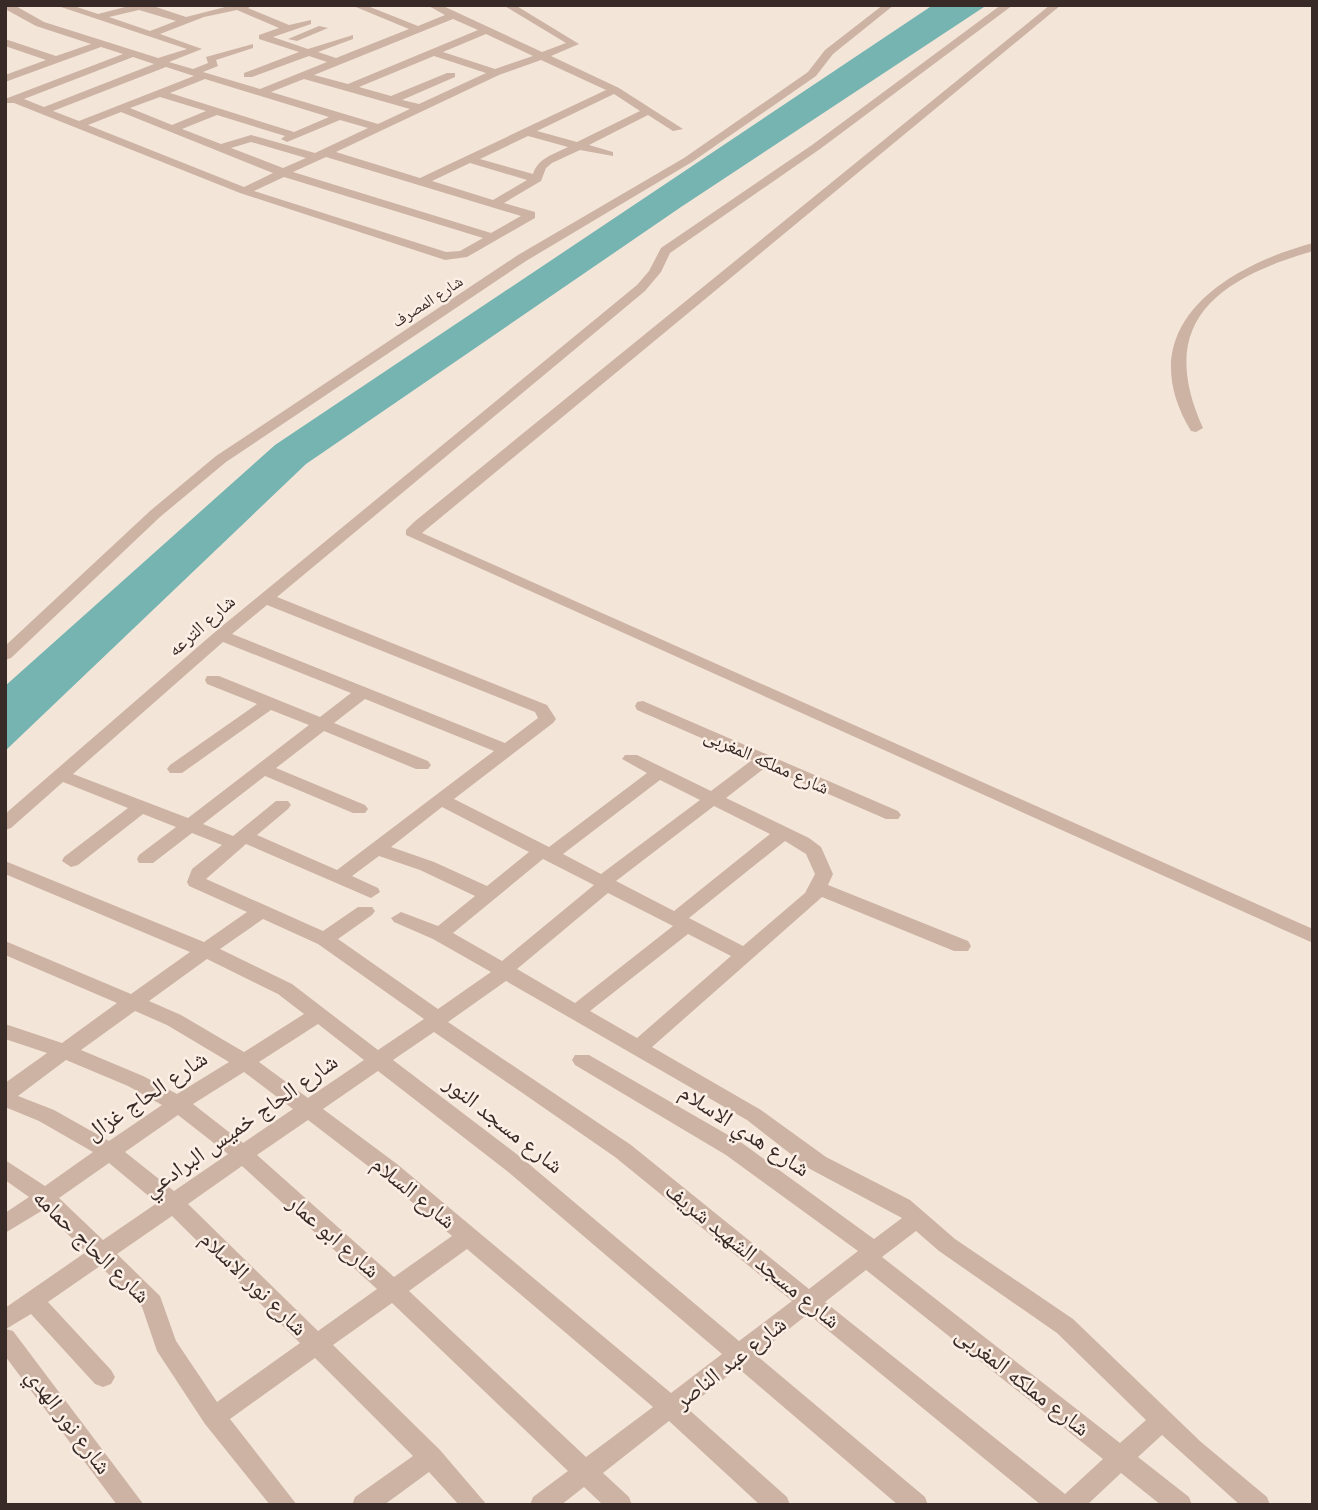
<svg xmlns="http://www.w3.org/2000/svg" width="1318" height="1510" viewBox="0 0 1318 1510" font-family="Figtree,'Noto Naskh Arabic',sans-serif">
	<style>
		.water { fill: #75b4b1 }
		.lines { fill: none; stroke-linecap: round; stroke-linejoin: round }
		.street { fill: #cdb3a4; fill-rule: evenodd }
		.labels { text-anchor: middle; stroke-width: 5; stroke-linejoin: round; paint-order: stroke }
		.far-street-label { font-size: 16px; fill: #382a26; stroke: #fbefe6 }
		.street-label { font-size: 19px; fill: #382a26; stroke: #fbefe6 }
		.near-street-label { font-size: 23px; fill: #382a26; stroke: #fbefe6 }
	</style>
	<rect width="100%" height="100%" fill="#f4e5d9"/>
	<polygon class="water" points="933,5 987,5 681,207 306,464 5,751 5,686 275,445"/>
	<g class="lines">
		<g class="street">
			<path d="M5 5H14L44 22 158 58 187 49 55 5H71L98 14 133 5H150L186 17 233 5H253L248 8 289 25 311 20V24L273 37 308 49 353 35V39L318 52 336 58 409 29 351 5H365L418 26 445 15 427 5H441L542 52 566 43 503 5H515L579 44 551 56 619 88 683 129 673 131 648 115 589 145 613 152V156L580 150 552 163 546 168 541 181 504 203 535 212V218L467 257 445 260 240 193 14 103H5V99L123 54 101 47 5 82V75L46 60 5 46V39L56 56 91 44 36 26 5 9ZM139 10 176 21 150 31 109 17ZM237 10 279 28 259 35V39L299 52 244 73V77H252L309 56 327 62 260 89 203 72 218 66 216 60 253 48V44L206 57 208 63 193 69 169 62 202 49 160 34 204 17ZM453 19 478 30 348 84 314 75ZM486 34 533 56 495 69 443 52ZM434 56 486 73 419 104 402 100 455 77V73H447L391 96 359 87ZM133 57 154 64 44 107 24 99ZM541 60 606 90 420 178 336 152 499 75ZM166 67 194 76 79 121 53 111ZM205 79 329 117 294 132 170 93ZM304 79 410 109 378 124 271 92ZM614 94 640 111 577 142 537 131ZM160 97 206 111 172 125 130 108ZM121 112 273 173 244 187 88 125ZM217 115 285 136 281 139 287 142 340 120 368 128 315 153 251 135 221 144 182 129ZM528 136 568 147C554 154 538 158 533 174L480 159ZM251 142 306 158 283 168 231 148ZM326 157 521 216 491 233 293 172ZM470 163 527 180 493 200 432 181ZM284 177 483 238 460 251 446 252 254 191Z"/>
			<polygon points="883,5 894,5 833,54 816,76 692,162 526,261 226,462 160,517 11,658 5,660 5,646 150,511 216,456 518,255 684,158 808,72 825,50"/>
			<path d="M1001 5H1013L820 149 670 253 661 272 645 291 277 597 547 705 556 719 553 723 454 799 549 847 647 773 622 759 625 755H637L711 791 752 760 637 710 635 706 637 702 643 701 898 811 901 815 898 819H886L766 767 726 798 809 838 821 847 833 874 828 885 968 941 971 946 968 951H954L822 897 652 1047 761 1110 826 1157 910 1200 955 1239 1073 1319 1201 1442 1267 1497 1270 1505H1240L1162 1435 1138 1457 1189 1497 1192 1505H1161L1121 1473 1087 1505H1041L808 1314 756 1355 925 1497 928 1505H898L738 1368 687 1408 787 1497 790 1505H760L669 1421 603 1473 629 1497 632 1505H603L584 1487 561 1505H530L533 1497 568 1471 392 1303 333 1345 440 1450 487 1505H459L429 1472 384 1505H352L355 1497 413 1456 315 1358 230 1419 297 1505H270L205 1424 157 1351 142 1307 100 1266 48 1302 111 1370 115 1377 111 1384 103 1387 95 1384 31 1314 6 1329 13 1331 144 1505H117L5 1356V1308L86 1252 43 1210 5 1233V1213L29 1197 5 1180V1160L45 1186 93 1152 39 1121 5 1107V1083L47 1053 5 1039V1024L62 1043 117 1003 5 955V941L131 994 190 952 5 874V861L204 942 247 912 189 886 187 882 192 869 222 845 192 833 153 863H139L137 859 139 855 176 827 143 814 78 865 71 867 62 861 64 857 128 808 63 782 11 828 5 830V814L215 632 637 285 649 271 661 248 812 145ZM267 605 535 712 538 718 505 743 232 634ZM223 642 351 693 320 717 219 676H207L205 680 207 684 257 704 170 765 167 769 170 773H182L271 710 309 725 188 818 73 774ZM365 699 494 751 337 870 257 835 288 809 291 805 288 801H276L233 836 203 824 265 776 353 813H365L368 809 365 805 276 768 324 731 416 769H428L431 765 428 761 334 723ZM660 780 700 800 601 874 563 854ZM714 806 770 834 674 911 616 881ZM442 807 529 852 487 886 434 862 391 847ZM785 841 806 854 815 874 805 893 743 946 689 918ZM246 844 371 898 380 892 378 888 352 876 379 856 420 870 475 896 438 926 401 912 391 918 394 922 433 939 491 972 438 1009 338 939 372 915 375 911 372 907H358L323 931 206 879ZM543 859 594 885 502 961 453 933ZM608 893 673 926 575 1003 517 969ZM263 919 318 944 424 1019 378 1050 292 984 220 949ZM688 934 731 956 637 1038 590 1011ZM207 959 278 994 304 1014 244 1052 181 1015 149 1001ZM506 981 747 1120 810 1169 902 1218 874 1239 742 1143 589 1055H575L572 1060 575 1065 726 1155 858 1251 809 1289 631 1145 448 1022ZM135 1011 167 1025 229 1062 177 1094 143 1076 81 1050ZM318 1024 364 1060 308 1098 259 1062ZM434 1032 615 1157 792 1301 739 1341 523 1159 393 1060ZM66 1060 128 1086 162 1105 109 1141 54 1110 18 1096ZM378 1071 507 1171 722 1354 671 1393 397 1164 323 1109ZM244 1072 293 1109 243 1143 193 1104ZM178 1115 228 1154 174 1191 125 1152ZM308 1120 381 1176 452 1236 394 1277 257 1155ZM109 1163 157 1203 103 1240 59 1198ZM242 1166 377 1289 318 1331 188 1204ZM172 1216 300 1343 217 1402 176 1341 160 1296 117 1254ZM916 1231 939 1251 1057 1333 1146 1420 1120 1443 882 1257ZM467 1249 653 1407 586 1457 409 1291ZM866 1270 1103 1459 1065 1494 825 1302Z"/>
			<polygon points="1050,5 1061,5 422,533 1313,929 1313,943 406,535 406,530 414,522"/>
			<polygon points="319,26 328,28 297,41 288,39"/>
			<path d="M1313 243V251C1217 279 1155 322 1203 428L1196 432 1191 431C1129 328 1223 267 1313 243Z"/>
		</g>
	</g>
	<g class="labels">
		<g class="far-street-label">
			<text transform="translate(427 301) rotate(-33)" y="6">شارع المصرف</text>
		</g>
		<g class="street-label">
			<text transform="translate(201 625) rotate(-41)" y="7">شارع الترعه</text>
			<text transform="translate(767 761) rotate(24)" y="7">شارع مملكه المغربى</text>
		</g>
		<g class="near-street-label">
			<text transform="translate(146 1095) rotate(-34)" y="8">شارع الحاج غزال</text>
			<text transform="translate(504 1124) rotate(38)" y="8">شارع مسجد النور</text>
			<text transform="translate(240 1125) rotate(-35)" y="8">شارع الحاج خميس البرادعي</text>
			<text transform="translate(745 1130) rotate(33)" y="8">شارع هدي الاسلام</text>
			<text transform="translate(414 1192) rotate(39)" y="8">شارع السلام</text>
			<text transform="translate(334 1236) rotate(41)" y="8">شارع ابو عمار</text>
			<text transform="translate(92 1246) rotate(44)" y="8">شارع الحاج حمامه</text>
			<text transform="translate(753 1255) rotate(39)" y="8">شارع مسجد الشهيد شريف</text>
			<text transform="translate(254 1283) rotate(44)" y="8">شارع نور الاسلام</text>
			<text transform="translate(730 1362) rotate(-38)" y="8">شارع عبد الناصر</text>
			<text transform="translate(1023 1381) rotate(38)" y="8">شارع مملكه المغربى</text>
			<text transform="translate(69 1421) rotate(53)" y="8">شارع نور الهدي</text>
		</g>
	</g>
	<rect width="1318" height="1510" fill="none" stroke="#382a26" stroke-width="14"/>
</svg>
